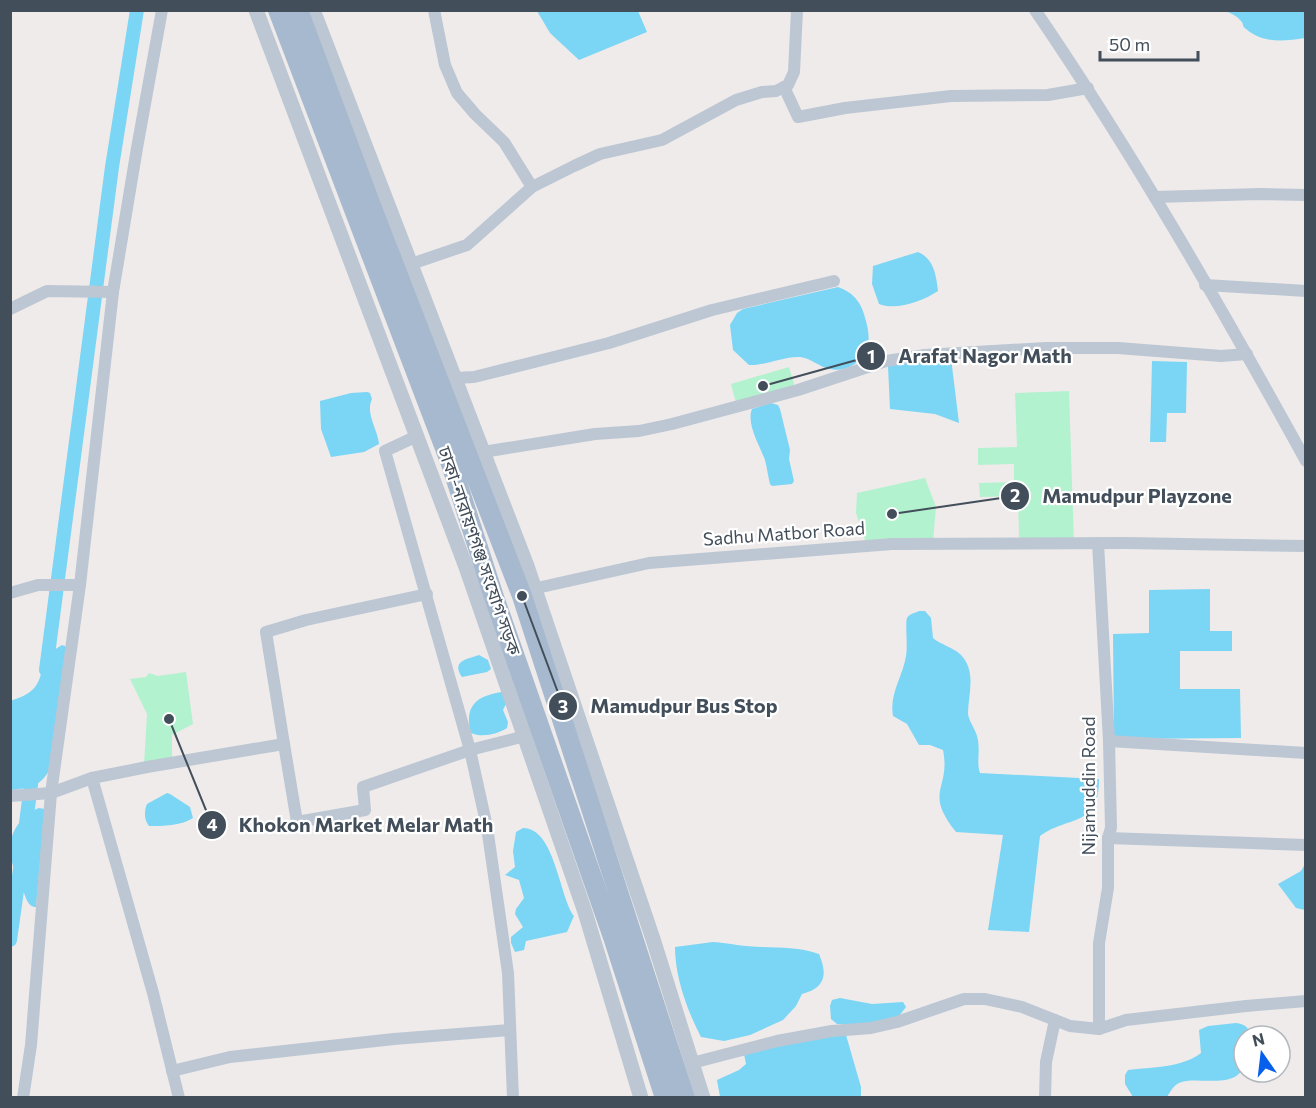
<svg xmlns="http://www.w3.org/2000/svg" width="1316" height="1108" viewBox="0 0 1316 1108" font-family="Commissioner,'Noto Sans Bengali',sans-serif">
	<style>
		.green { fill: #b3f2ce }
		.water { fill: #7bd5f4 }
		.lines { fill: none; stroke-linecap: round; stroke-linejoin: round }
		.canal { stroke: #7bd5f4; stroke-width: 14 }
		.minor { stroke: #bcc7d3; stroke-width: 12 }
		.tertiary { stroke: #bcc7d3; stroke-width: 15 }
		.primary { stroke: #a7b9ce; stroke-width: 20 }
		.labels { text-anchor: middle; stroke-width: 4.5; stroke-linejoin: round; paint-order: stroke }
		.street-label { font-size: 18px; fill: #424e5a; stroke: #fff }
		.leader { fill: none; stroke: #424e5a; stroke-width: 2 }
		.callout-dot { fill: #424e5a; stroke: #fff; stroke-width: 2 }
		.mark-label { font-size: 18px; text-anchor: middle; font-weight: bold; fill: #fff }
		.callout-label { font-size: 20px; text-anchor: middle; font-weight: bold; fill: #424e5a; stroke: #fff; stroke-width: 4.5; stroke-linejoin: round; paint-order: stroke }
	</style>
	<rect width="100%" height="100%" fill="#efebeb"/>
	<g class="green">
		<polygon points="789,367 795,387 736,403 731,384"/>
		<polygon points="1069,391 1074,543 1022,542 1019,537 1018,496 980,497 979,483 1014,482 1014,464 978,465 978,448 1017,447 1015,393"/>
		<polygon points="925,478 936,507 933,542 866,543 856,513 857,493"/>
		<polygon points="186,672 193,724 172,735 172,758 144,764 147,714 130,679 146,677 149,673 158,676"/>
	</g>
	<g class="water">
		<polygon points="537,11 638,11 647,32 579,60 550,33"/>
		<path d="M1225 11H1305V38C1284 41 1264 44 1246 29 1241 25 1245 26 1241 21 1237 16 1231 13 1225 11Z"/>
		<path d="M918 252C934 259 936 275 938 291 923 301 896 311 879 304L872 284 873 266Z"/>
		<path d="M838 287C855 293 862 304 866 321 871 339 870 356 853 365 847 369 837 371 830 369 819 367 811 358 800 357 783 356 766 366 749 365L733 350 730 325 737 313 743 309Z"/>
		<polygon points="951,358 959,423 935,414 890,409 888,366"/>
		<polygon points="1152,361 1187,362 1186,413 1167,413 1166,442 1150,442"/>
		<path d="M367 392 370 393 372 399C365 413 378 430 379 444L364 452 331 457 321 429 320 401 351 393Z"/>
		<path d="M771 403 778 405 780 409 790 450 789 459 794 481 792 484 772 486 770 484C768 476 767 468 765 460 760 446 746 424 752 409Z"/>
		<polygon points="1210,589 1210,631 1232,631 1232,651 1180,651 1180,689 1240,689 1241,738 1114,739 1113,634 1149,633 1149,590"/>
		<path d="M919 611H925L931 618 933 638C941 645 953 647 961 655 977 672 968 695 968 714 969 721 975 729 977 736 981 750 976 762 980 773L1099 779C1099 828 1069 815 1040 836L1029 932 988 930 1003 835 956 832C923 791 951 790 943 750L930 745H919L907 724 893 716C889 694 903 676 906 656 908 647 905 623 907 618 909 614 915 613 919 611Z"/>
		<path d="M62 645 67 647 53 763C43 784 36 787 13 790L11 789 10 701C40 692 39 682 46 655Z"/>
		<path d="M479 655 488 660 491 669 487 672 462 677C451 661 467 659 479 655Z"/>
		<path d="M502 692 508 700 503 710 508 722 507 728C498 734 482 738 471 733 464 706 476 696 502 692Z"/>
		<path d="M167 793 170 794 190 807 193 818C180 826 163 826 149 826 144 820 144 811 147 804Z"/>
		<path d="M39 808 45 809 36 907H34C26 904 26 896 22 888 12 865 2 844 20 822 26 815 30 811 39 808Z"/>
		<path d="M523 828C555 828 559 896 574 916L567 932 526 941 524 950 515 952 511 943V937L523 927 515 914 516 909 524 898 519 880 505 875 515 867 513 851 516 832Z"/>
		<polygon points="1305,864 1306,910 1305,910 1296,908 1278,884 1301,871"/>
		<path d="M713 942C729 943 745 947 762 947 782 948 799 947 819 954 828 975 825 988 802 994L796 1006 783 1020 750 1035 724 1041 701 1037C687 1010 675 977 675 947Z"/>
		<polygon points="840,998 872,1004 903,1002 906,1007 899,1016 864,1024 837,1024 831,1019 830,1006 832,1000"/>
		<path d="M1236 1023C1244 1024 1250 1027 1249 1036H1244C1244 1045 1246 1056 1244 1065 1237 1091 1195 1075 1179 1083 1173 1086 1170 1092 1167 1097H1133L1125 1084V1075L1128 1070C1152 1067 1181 1068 1201 1053L1199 1030 1208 1026Z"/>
		<polygon points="832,1035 846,1035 861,1087 861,1097 720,1097 717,1080 739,1070 746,1064 744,1054"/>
	</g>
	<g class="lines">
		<g class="canal">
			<polyline points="46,670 112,167 137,10"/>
			<polyline points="25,831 33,769"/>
			<polyline points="10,940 21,862"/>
		</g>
		<g class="minor">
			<polyline points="434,10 445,65 457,93 475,114 504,142 532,187"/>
			<path d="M1035 10C1134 155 1221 307 1306 461"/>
			<polyline points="784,87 798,117 845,108 951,96 1048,95 1088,88"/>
			<polyline points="1155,197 1260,194 1306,195"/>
			<polyline points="411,264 467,245 532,187 574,166 600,154 662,140 736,100 762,92 776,91 788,85 794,72 797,10"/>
			<polyline points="1205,285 1306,291"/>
			<polyline points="10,309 47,291 113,292"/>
			<polyline points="455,378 474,377 554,357 609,343 712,310 834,281"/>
			<polyline points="417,436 385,451 470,750 487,827 508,973 513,1098"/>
			<polyline points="483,452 595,434 639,431 672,424 798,390 886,361 925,355 1046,348 1118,348 1221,356 1247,354"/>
			<polyline points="1098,543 1109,741 1111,828 1108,838 1108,888 1099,943 1099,1029"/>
			<polyline points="528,590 649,563 892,544 1125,543 1306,546"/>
			<polyline points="10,593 38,585 80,585"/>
			<polyline points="1109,741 1306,753"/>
			<polyline points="284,744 266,632 306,620 427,594"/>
			<polyline points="92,778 147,767 284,744 297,822 365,810 363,787 470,750 525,736"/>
			<polyline points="10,796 51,793 92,778 153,993 179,1098"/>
			<polyline points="1108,838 1306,845"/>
			<polyline points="692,1063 777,1041 832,1031 871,1028 897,1022 964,999 985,999 1022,1007 1070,1026 1099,1029 1126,1020 1246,1006 1306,1001"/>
			<polyline points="172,1071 230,1057 394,1039 510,1030"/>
			<polyline points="23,1098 31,1045 51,793 80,585 113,292 137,148 162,10"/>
			<polyline points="1045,1098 1046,1062 1055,1020"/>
		</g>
		<g class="tertiary">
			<polyline points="256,10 466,567 585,912 641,1098"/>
			<polyline points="313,10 527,566 653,939 703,1098"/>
		</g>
		<g class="primary">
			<polyline points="278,10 451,464 494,597 613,937 665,1098"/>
			<polyline points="298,10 370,203 522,596 685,1098"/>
		</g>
	</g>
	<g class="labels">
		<g class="street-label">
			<text transform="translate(784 534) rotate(-4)" y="6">Sadhu Matbor Road</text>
			<text transform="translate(479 551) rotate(71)" y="6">ঢাকা-নারায়ণগঞ্জ সংযোগ সড়ক</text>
			<text transform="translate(1089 786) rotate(-90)" y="6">Nijamuddin Road</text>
		</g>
	</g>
	<path class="leader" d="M763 386L871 356M892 514L1015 496M522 596L563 706M169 719L212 825"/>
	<g class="callout-dot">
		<circle cx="763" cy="386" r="6"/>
		<circle cx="892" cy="514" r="6"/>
		<circle cx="522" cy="596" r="6"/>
		<circle cx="169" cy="719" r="6"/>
		<circle cx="871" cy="356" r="15"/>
		<circle cx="1015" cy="496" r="15"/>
		<circle cx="563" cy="706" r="15"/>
		<circle cx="212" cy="825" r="15"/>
	</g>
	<g class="mark-label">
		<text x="871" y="363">1</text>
		<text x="1015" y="502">2</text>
		<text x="563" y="713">3</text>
		<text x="212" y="831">4</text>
	</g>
	<g class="callout-label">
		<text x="985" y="363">Arafat Nagor Math</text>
		<text x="1137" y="503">Mamudpur Playzone</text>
		<text x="684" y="713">Mamudpur Bus Stop</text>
		<text x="366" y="832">Khokon Market Melar Math</text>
	</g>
	<rect width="1316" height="1108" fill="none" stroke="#424e5a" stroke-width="24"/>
	<g transform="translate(1262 1054) rotate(346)"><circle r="28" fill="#ffffff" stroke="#b3b8bd" stroke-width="1.5"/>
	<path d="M0-4.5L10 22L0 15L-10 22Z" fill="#0760ec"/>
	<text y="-9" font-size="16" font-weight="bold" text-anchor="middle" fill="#424e5a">N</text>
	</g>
	<path d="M1100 51v9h98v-9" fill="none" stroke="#424e5a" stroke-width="3"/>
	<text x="1109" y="51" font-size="18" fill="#424e5a" stroke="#ffffff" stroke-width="4.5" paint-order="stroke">50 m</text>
</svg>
